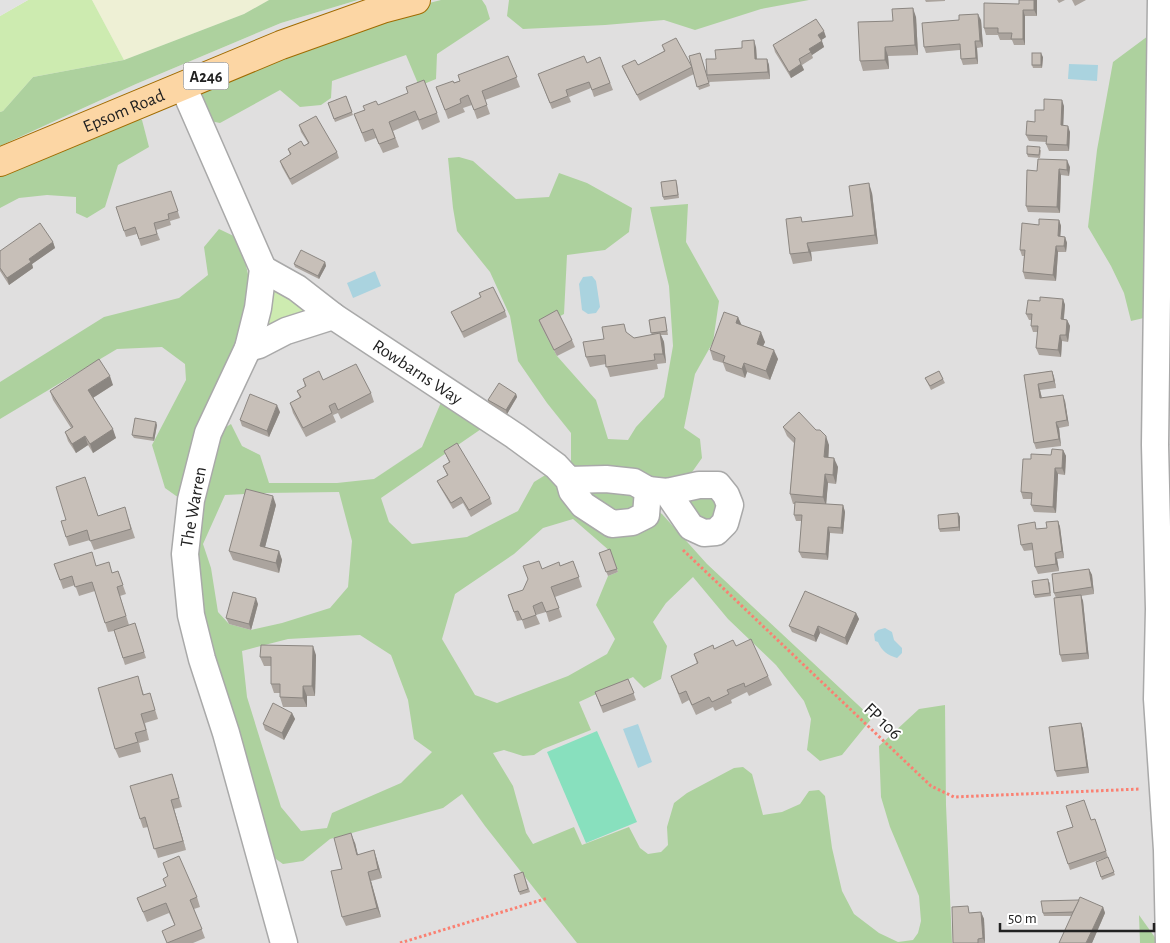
<svg xmlns="http://www.w3.org/2000/svg" width="1170" height="943" viewBox="0 0 1170 943" font-family="'Alegreya Sans',sans-serif">
	<style>
		.residential { fill: #e0dfdf }
		.farmland { fill: #eef0d5 }
		.grass { fill: #cdebb0 }
		.forest { fill: #add19e; fill-rule: evenodd }
		.pitch { fill: #88e0be }
		.parking { fill: #e2e2e2 }
		.water { fill: #aad3df }
		.lines { fill: none; stroke-linecap: round; stroke-linejoin: round }
		.minor-casing { stroke: #a9a9a9; stroke-width: 29 }
		.major-casing { stroke: #a06b00; stroke-width: 30 }
		.path { stroke: #fa8072; stroke-width: 3; stroke-dasharray: 2.5 2.5; stroke-linecap: butt }
		.minor { stroke: #fff; stroke-width: 26 }
		.major { stroke: #fcd6a4; stroke-width: 28 }
		.wall { fill: #aba49e }
		.shaded-wall { fill: #8b8681 }
		.building { fill: #c7bfb8; stroke: #8b8681 }
		.labels { text-anchor: middle; stroke-width: 4; stroke-linejoin: round; paint-order: stroke }
		.shield { fill: #fff; stroke: #646464; stroke-width: 1 }
		.shield-label { font-size: 16px; font-weight: bold; fill: #222 }
		.street-label { font-size: 18px; fill: #222; stroke: #fff }
	</style>
	<rect width="100%" height="100%" fill="#f2efe9"/>
	<polygon class="residential" points="358,0 1170,0 1170,943 0,943 0,146 136,84 281,23"/>
	<polygon class="farmland" points="92,0 269,0 244,14 124,60"/>
	<g class="grass">
		<polygon points="28,0 92,0 124,60 33,77 3,111 0,112 0,16"/>
		<polygon points="272,288 310,310 267,329 268,296"/>
	</g>
	<g class="forest">
		<polygon points="269,0 358,0 281,23 136,84 0,146 0,112 3,111 33,77 124,60 244,14"/>
		<polygon points="441,0 482,0 486,6 490,19 437,54 436,79 419,86 406,55 332,81 331,98 321,105 300,107 280,90 220,123 210,121 197,96 199,87 378,16"/>
		<polygon points="509,0 809,0 761,9 695,30 664,20 605,25 523,29 507,16"/>
		<polygon points="1148,36 1148,317 1131,321 1124,293 1111,266 1088,227 1097,150 1113,62"/>
		<polygon points="128,118 142,120 149,147 118,165 105,207 87,218 76,213 76,197 47,195 19,198 0,208 0,171"/>
		<polygon points="459,157 473,161 516,199 549,197 559,173 587,183 632,208 629,232 605,250 567,255 564,314 541,326 557,356 596,400 608,439 628,440 636,427 664,397 673,346 669,286 650,207 688,204 686,242 719,301 713,342 695,374 684,428 700,439 702,458 685,482 571,467 571,433 547,403 518,361 510,316 490,272 457,231 453,208 448,158"/>
		<polygon points="219,229 240,239 250,283 245,317 179,498 165,488 152,445 186,380 185,364 162,347 117,349 0,419 0,382 104,317 179,298 208,275 204,247"/>
		<path d="M442 400 484 427 381 498 389 522 412 544 467 537 518 511 534 482 547 474 637 498 662 514 707 564 872 718 842 755 820 761 807 750 811 719 804 701 776 665 728 619 693 577 666 603 653 622 667 646 661 679 644 688 633 677 579 702 591 730 543 749 534 755 523 756 504 750 493 753 513 786 526 833 533 844 574 827 582 845 629 827 640 848 648 854 661 852 668 845 667 827 674 803 687 793 734 768 743 767 752 774 763 815 782 812 800 804 809 791 819 790 825 796 832 848 842 891 854 914 879 933 898 942 913 940 918 933 921 921 919 896 890 827 881 797 879 746 919 709 945 705 946 805 952 943H577L485 826 462 794 443 808 330 839 303 861 283 864 266 852 202 633 193 542 218 432 231 424 242 446 260 455 269 483H337L374 479 422 447ZM339 492 352 541 348 587 330 608 282 623 251 630 229 624 218 612 211 568 203 544 225 495 265 493ZM573 519 611 552 618 572 608 576 596 605 615 639 607 654 568 676 497 703 475 695 442 639 455 594 514 554 543 528ZM360 635 391 655 408 700 414 739 432 752 401 783 332 813 327 828 301 831 281 807 247 697 242 651 288 639Z"/>
		<polygon points="713,493 722,514 702,527 691,509 690,494"/>
		<polygon points="1139,915 1159,943 1140,943"/>
	</g>
	<polygon class="pitch" points="597,731 637,822 586,843 547,752"/>
	<polygon class="parking" points="0,0 28,0 0,16"/>
	<g class="water">
		<polygon points="1069,64 1098,65 1097,81 1068,79"/>
		<polygon points="375,271 381,286 353,298 347,283"/>
		<polygon points="592,276 596,281 600,307 596,313 588,314 582,310 579,284 583,277"/>
		<path d="M885 628 892 632 894 640 902 648V653L897 658C887 655 882 651 878 642L875 641 874 634 878 630Z"/>
		<polygon points="638,724 652,762 638,768 623,729"/>
	</g>
	<g class="lines">
		<defs>
			<g id="minor">
				<polyline points="1161,0 1155,445 1159,609 1157,699 1167,850 1169,943"/>
				<polyline points="183,86 263,269 258,308 248,348 208,433 191,500 185,554 191,615 202,659 226,733 284,943"/>
				<path id="s1" d="M263 269 297 288 333 316 515 436 556 466 569 480 606 479 634 482 648 490 646 515 632 522 612 524 583 505 572 491 569 480"/>
				<polyline points="248,348 259,345 286,331 333,316"/>
				<polyline points="648,490 667,492 699,485 718,485 726,495 730,505 725,523 716,532 704,533 691,527 667,492"/>
			</g>
			<g id="major">
				<path id="s2" d="M0 162 281 45 382 9 416 0"/>
			</g>
		</defs>
		<use href="#minor" class="minor-casing"/>
		<use href="#major" class="major-casing"/>
		<g class="path">
			<polyline points="683,550 931,786 954,797 1140,789"/>
			<polyline points="400,943 548,898"/>
		</g>
		<use href="#minor" class="minor"/>
		<use href="#major" class="major"/>
	</g>
	<g class="wall">
		<polygon points="925,0 945,0 945,1 926,2"/>
		<polygon points="1019,0 1037,0 1037,16 1025,16 1025,45 1014,45 1012,40 1000,40 998,35 986,35 984,28 1019,4"/>
		<polygon points="1057,0 1065,0 1059,3"/>
		<polygon points="1072,0 1086,0 1075,6"/>
		<polygon points="916,17 918,55 888,56 889,69 863,71 860,61 893,21"/>
		<polygon points="981,20 983,47 977,48 978,64 963,65 961,59 960,50 926,53 924,47"/>
		<polygon points="826,37 821,40 824,47 812,55 813,58 802,65 804,70 791,78 775,52 773,45"/>
		<polygon points="662,45 692,67 700,53 710,86 699,90 694,74 640,101 625,73 622,66 638,65 664,51"/>
		<polygon points="756,47 757,59 767,59 769,65 770,79 709,82 707,75 716,59 742,48"/>
		<polygon points="508,56 520,87 485,100 490,114 477,119 472,105 463,108 465,112 448,119 436,87 460,81"/>
		<polygon points="600,57 613,90 594,97 591,88 569,97 571,102 552,109 538,74 587,63"/>
		<polygon points="1043,57 1042,68 1033,68 1032,65"/>
		<polygon points="346,96 353,115 335,122 328,103"/>
		<polygon points="378,105 437,113 440,122 422,130 418,120 393,131 399,147 383,153 376,138 365,142 354,114"/>
		<polygon points="1064,106 1063,125 1070,132 1069,151 1049,151 1046,144 1046,142 1029,141 1026,135 1035,122 1044,110"/>
		<polygon points="299,125 337,152 339,158 292,185 282,167 280,161 290,155 288,149 304,146 308,143 301,132"/>
		<polygon points="1041,150 1040,158 1028,157 1027,154"/>
		<polygon points="1070,167 1069,176 1061,175 1060,213 1028,212 1026,206 1037,171"/>
		<polygon points="677,183 679,198 664,200 663,197"/>
		<polygon points="171,191 180,218 170,221 171,225 156,230 160,240 141,246 137,234 126,237 124,231"/>
		<polygon points="872,193 878,244 811,252 812,261 793,264 790,254 803,222 853,216"/>
		<polygon points="1059,220 1061,226 1060,236 1065,237 1067,243 1066,252 1058,252 1056,281 1025,279 1023,272 1024,256 1022,256 1020,250 1039,225"/>
		<polygon points="53,242 55,248 32,264 33,268 9,285 0,271 0,251"/>
		<polygon points="325,262 326,266 319,279 295,267 294,264"/>
		<polygon points="479,293 505,311 507,317 464,338 451,312 481,298"/>
		<polygon points="1063,299 1065,305 1064,319 1067,320 1070,326 1068,342 1062,341 1061,357 1039,355 1036,348 1038,332 1033,332 1031,326 1032,320 1029,320 1026,314 1040,301"/>
		<polygon points="665,317 668,335 661,335 664,342 666,363 657,364 658,369 610,377 606,364 590,367 586,357 604,339 627,333 634,338 652,335 649,320"/>
		<polygon points="738,317 741,325 765,342 763,346 778,359 770,380 747,372 745,378 726,371 723,363 713,360 710,350"/>
		<polygon points="539,320 572,340 575,347 557,356 541,326"/>
		<polygon points="939,371 945,383 931,390 925,378"/>
		<polygon points="1052,371 1054,377 1056,388 1040,390 1042,398 1065,401 1069,426 1059,428 1061,446 1036,449 1034,443 1024,375"/>
		<polygon points="303,379 323,380 371,393 374,402 341,419 338,413 333,415 336,422 306,437 293,413 290,403 300,398 297,391 305,387"/>
		<polygon points="113,385 93,398 116,438 93,453 88,445 76,453 68,441 65,432 71,428 53,400 50,391"/>
		<polygon points="516,394 517,397 507,414 489,403 488,400"/>
		<polygon points="280,412 269,437 242,426 240,420"/>
		<polygon points="157,425 154,441 134,438 132,435"/>
		<polygon points="783,427 829,445 828,457 838,467 836,484 828,483 826,504 843,505 845,512 843,534 830,533 828,560 802,558 799,552 802,521 796,521 794,515 795,504 793,504 790,494 794,443 787,436"/>
		<polygon points="1063,450 1066,456 1065,475 1058,474 1056,513 1034,512 1031,505 1032,499 1023,499 1021,492 1031,459 1051,455"/>
		<polygon points="444,451 490,498 492,504 471,517 463,503 453,509 440,487 437,481 447,475 443,466 449,462"/>
		<polygon points="85,477 98,516 128,517 135,538 94,550 90,540 69,546 66,537 66,520"/>
		<polygon points="276,505 265,547 279,551 282,560 279,573 233,560 229,551"/>
		<polygon points="958,513 960,517 960,531 940,532 939,529"/>
		<polygon points="1058,521 1060,527 1064,558 1057,559 1059,571 1038,574 1035,567 1033,550 1024,551 1021,545 1037,529 1047,528"/>
		<polygon points="610,549 618,572 608,576 599,553"/>
		<polygon points="573,561 582,587 555,597 562,617 549,622 546,612 536,615 540,624 525,629 522,620 517,621 508,595 523,590 542,569 560,566"/>
		<polygon points="54,564 97,566 113,573 118,571 126,594 120,596 129,625 135,623 146,658 125,665 114,631 108,632 95,591 79,596 75,585 63,589"/>
		<polygon points="1089,569 1092,575 1094,594 1081,596 1083,601 1089,659 1062,662 1060,655 1056,598 1054,593"/>
		<polygon points="1050,582 1051,596 1035,598 1034,595"/>
		<polygon points="258,604 251,630 229,624 226,618"/>
		<polygon points="856,613 859,619 847,645 820,633 816,642 792,632 789,626"/>
		<polygon points="736,646 768,676 772,685 749,696 747,692 731,700 732,703 715,711 713,707 696,715 689,700 682,704 671,676 697,664 694,654 714,649"/>
		<polygon points="316,655 315,696 307,696 307,707 283,707 280,697 280,693 274,693 271,684 271,666 264,666 260,657"/>
		<polygon points="628,679 636,700 603,713 595,692"/>
		<polygon points="141,686 144,695 153,703 158,719 145,723 149,740 139,743 141,752 119,758 115,749"/>
		<polygon points="292,713 295,719 284,740 265,730 263,724"/>
		<polygon points="1081,723 1083,729 1089,773 1057,777 1055,771"/>
		<polygon points="172,774 182,807 174,809 186,850 158,858 148,827 143,828 140,819"/>
		<polygon points="1095,819 1108,857 1070,870 1057,832"/>
		<polygon points="355,843 358,855 374,850 377,860 382,878 371,881 381,917 346,926 342,917 342,869"/>
		<polygon points="1108,857 1115,875 1102,880 1096,862"/>
		<polygon points="163,863 197,897 200,907 194,909 205,938 193,943 167,943 175,926 169,913 147,922 137,898 166,886 168,877"/>
		<polygon points="523,872 530,892 520,895 514,875"/>
		<polygon points="1103,907 1105,913 1092,943 1059,943 1072,916 1044,916 1043,913"/>
		<polygon points="981,912 984,919 985,943 953,943 971,913"/>
	</g>
	<g class="shaded-wall">
		<polygon points="1034,0 1037,0 1037,16 1034,10"/>
		<polygon points="913,8 916,17 918,55 915,45"/>
		<polygon points="1023,10 1025,16 1025,45 1023,39"/>
		<polygon points="978,14 981,20 983,47 980,41"/>
		<polygon points="824,31 826,37 820,41 818,35"/>
		<polygon points="754,40 756,47 757,65 755,59"/>
		<polygon points="822,41 824,47 812,55 809,49"/>
		<polygon points="975,41 977,48 978,64 976,58"/>
		<polygon points="885,47 888,56 889,69 885,60"/>
		<polygon points="1041,53 1043,57 1042,68 1041,65"/>
		<polygon points="767,59 769,65 770,79 768,72"/>
		<polygon points="801,64 804,70 791,78 789,72"/>
		<polygon points="1062,100 1064,106 1063,132 1061,125"/>
		<polygon points="1068,126 1070,132 1069,151 1067,145"/>
		<polygon points="1067,160 1070,167 1069,176 1067,170"/>
		<polygon points="1059,169 1061,175 1060,213 1057,207"/>
		<polygon points="869,183 872,193 878,244 875,235"/>
		<polygon points="1059,220 1061,226 1060,242 1058,236"/>
		<polygon points="1065,237 1067,243 1066,252 1064,246"/>
		<polygon points="53,242 55,248 32,264 33,268 9,285 7,278 29,259"/>
		<polygon points="807,243 811,252 812,261 809,252"/>
		<polygon points="1056,246 1058,252 1056,281 1053,275"/>
		<polygon points="325,262 326,266 319,279 318,276"/>
		<polygon points="1063,299 1065,305 1063,325 1061,319"/>
		<polygon points="738,317 742,326 736,323"/>
		<polygon points="1067,320 1070,326 1068,342 1066,335"/>
		<polygon points="761,332 765,342 760,353 757,344"/>
		<polygon points="660,333 664,342 666,363 663,354"/>
		<polygon points="1060,335 1062,341 1061,357 1058,350"/>
		<polygon points="774,350 778,359 770,380 766,371"/>
		<polygon points="744,363 747,372 745,378 742,369"/>
		<polygon points="1052,371 1054,377 1056,388 1054,381"/>
		<polygon points="110,376 113,385 91,399 88,390"/>
		<polygon points="1038,384 1040,390 1043,404 1040,398"/>
		<polygon points="516,394 517,397 507,414 506,410"/>
		<polygon points="1063,395 1065,401 1069,426 1067,420"/>
		<polygon points="277,405 280,412 269,437 267,431"/>
		<polygon points="156,422 157,425 154,441 153,438"/>
		<polygon points="1056,422 1059,428 1061,446 1059,439"/>
		<polygon points="113,429 116,438 93,453 90,444"/>
		<polygon points="85,436 88,445 76,453 72,444"/>
		<polygon points="826,436 829,445 828,466 824,457"/>
		<polygon points="1063,450 1066,456 1065,475 1062,468"/>
		<polygon points="834,458 838,467 836,484 833,475"/>
		<polygon points="1055,468 1058,474 1056,513 1053,507"/>
		<polygon points="825,474 828,483 826,506 823,497"/>
		<polygon points="273,496 276,505 263,555 260,546"/>
		<polygon points="843,505 845,512 843,534 841,528"/>
		<polygon points="958,513 960,517 960,531 959,527"/>
		<polygon points="1058,521 1060,527 1064,558 1062,551"/>
		<polygon points="828,527 830,533 828,560 826,554"/>
		<polygon points="279,551 282,560 279,573 276,563"/>
		<polygon points="1055,553 1057,559 1059,571 1056,564"/>
		<polygon points="1089,569 1092,575 1094,594 1092,587"/>
		<polygon points="1081,595 1083,601 1089,659 1087,653"/>
		<polygon points="256,598 258,604 251,630 249,624"/>
		<polygon points="856,613 859,619 847,645 845,638"/>
		<polygon points="818,626 820,633 816,642 814,636"/>
		<polygon points="313,646 316,655 315,696 312,686"/>
		<polygon points="303,686 307,696 307,707 303,698"/>
		<polygon points="292,713 295,719 284,740 282,733"/>
		<polygon points="1081,723 1083,729 1089,773 1087,767"/>
		<polygon points="171,800 174,809 186,850 183,841"/>
		<polygon points="351,833 355,843 360,864 357,855"/>
		<polygon points="374,850 377,860 382,878 378,869"/>
		<polygon points="368,872 371,881 381,917 377,908"/>
		<polygon points="1103,907 1105,913 1092,943 1086,943"/>
		<polygon points="981,912 984,919 985,943 983,938"/>
	</g>
	<g class="building">
		<polygon points="1019,0 1034,0 1034,10 1023,10 1023,39 1011,39 1012,33 998,33 998,28 984,28 984,3 1019,4"/>
		<polygon points="913,8 915,45 885,47 885,60 860,61 858,22 893,21 892,9"/>
		<polygon points="978,14 980,41 975,41 976,58 961,59 960,44 924,47 922,23 959,20 959,15"/>
		<polygon points="816,19 824,31 818,35 822,41 809,49 811,52 799,59 801,64 789,72 773,45"/>
		<polygon points="676,38 692,67 637,95 622,66 635,60 638,65 665,51 662,45"/>
		<polygon points="754,40 755,59 767,59 768,72 707,75 706,59 716,59 715,50 742,48 742,41"/>
		<polygon points="700,53 709,83 697,87 689,56"/>
		<rect x="1032" y="53" width="9" height="12"/>
		<polygon points="508,56 517,77 482,91 487,105 474,110 468,95 460,99 461,103 445,110 436,87 453,81 454,83 460,81 458,75"/>
		<polygon points="584,56 587,63 600,57 610,83 592,90 589,82 566,90 568,96 550,103 538,74"/>
		<polygon points="424,80 437,113 419,120 415,111 389,122 395,138 379,144 373,129 362,133 354,114 365,110 363,106 376,101 378,105 408,93 406,87"/>
		<polygon points="346,96 352,112 334,119 328,103"/>
		<polygon points="1044,99 1062,100 1061,125 1068,126 1067,145 1046,144 1047,136 1026,135 1027,121 1035,122 1035,110 1044,110"/>
		<polygon points="316,116 337,152 290,179 280,161 291,154 288,149 301,141 304,146 309,143 299,125"/>
		<polygon points="1027,146 1040,147 1039,155 1027,154"/>
		<polygon points="1038,159 1067,160 1067,170 1059,169 1057,207 1026,206 1027,170 1037,171"/>
		<polygon points="676,180 678,195 663,197 661,182"/>
		<polygon points="869,183 875,235 807,243 809,252 790,254 786,219 801,217 802,222 853,216 849,186"/>
		<polygon points="171,191 178,211 168,214 169,219 154,223 157,234 139,239 135,227 124,231 116,207"/>
		<polygon points="1039,219 1059,220 1058,236 1065,237 1064,246 1056,246 1053,275 1023,272 1025,250 1020,250 1022,223 1039,225"/>
		<polygon points="40,223 53,242 29,259 31,262 7,278 0,268 0,251"/>
		<polygon points="301,250 325,262 318,276 294,264"/>
		<polygon points="493,287 505,311 462,332 451,312 481,297 479,293"/>
		<polygon points="1040,297 1063,299 1061,319 1067,320 1066,335 1060,335 1058,350 1036,348 1038,326 1031,326 1032,314 1026,314 1028,300 1040,301"/>
		<polygon points="557,310 572,340 554,350 539,320"/>
		<polygon points="724,312 738,317 736,323 761,332 757,344 774,350 766,371 744,363 742,369 723,362 725,356 710,350"/>
		<polygon points="665,317 667,331 651,333 649,320"/>
		<polygon points="624,324 626,332 634,338 660,333 663,354 654,354 655,360 606,367 605,355 586,357 583,342 604,339 602,327"/>
		<polygon points="99,359 110,376 88,390 113,429 90,444 85,436 72,444 65,432 73,427 50,391"/>
		<polygon points="356,364 371,393 338,410 335,403 329,406 332,413 303,428 290,403 301,397 297,391 306,386 303,379 319,371 323,380"/>
		<polygon points="939,371 943,379 930,386 925,378"/>
		<polygon points="1052,371 1054,381 1038,384 1040,398 1063,395 1067,420 1056,422 1059,439 1034,443 1024,375"/>
		<polygon points="499,383 516,394 506,410 488,400"/>
		<polygon points="250,394 277,405 267,431 240,420"/>
		<polygon points="799,412 816,430 820,430 826,436 824,457 834,458 833,475 825,474 823,497 790,494 795,438 783,427"/>
		<polygon points="135,418 156,422 153,438 132,435"/>
		<polygon points="457,443 490,498 469,510 461,497 451,503 437,481 448,475 443,466 450,462 444,451"/>
		<polygon points="1052,449 1063,450 1062,468 1055,468 1053,507 1031,505 1032,493 1021,492 1023,459 1031,459 1031,454 1051,455"/>
		<polygon points="85,477 98,516 125,507 131,529 90,541 87,530 66,537 61,521 66,520 56,487"/>
		<polygon points="246,489 273,496 260,546 279,551 276,563 229,551"/>
		<polygon points="795,502 843,505 841,528 828,527 826,554 799,552 802,515 794,515"/>
		<polygon points="958,513 959,527 939,529 938,515"/>
		<polygon points="1058,521 1062,551 1055,553 1056,564 1035,567 1032,543 1021,545 1018,525 1035,522 1036,529 1047,528 1046,522"/>
		<polygon points="610,549 617,569 606,572 599,553"/>
		<polygon points="92,552 96,566 109,562 112,573 118,571 123,585 117,587 126,616 105,623 92,582 75,587 72,576 60,580 54,564"/>
		<polygon points="539,561 542,569 559,562 560,566 573,561 579,577 551,587 559,608 546,612 542,602 533,606 536,615 522,620 518,611 514,612 508,595 523,590 528,579 523,566"/>
		<polygon points="1089,569 1092,587 1054,593 1052,574"/>
		<polygon points="1048,579 1050,593 1034,595 1032,581"/>
		<polygon points="805,591 856,613 845,638 818,626 814,636 789,626"/>
		<polygon points="233,592 256,598 249,624 226,618"/>
		<polygon points="1081,595 1087,653 1060,655 1054,598"/>
		<polygon points="135,623 144,652 123,658 114,630"/>
		<polygon points="751,639 768,676 745,687 744,683 727,690 729,694 712,702 709,697 692,705 686,691 679,694 671,676 698,663 694,654 713,645 714,649 733,640 736,646"/>
		<polygon points="261,645 313,646 312,686 303,686 303,698 280,697 280,684 271,684 271,657 260,657"/>
		<polygon points="138,676 143,695 150,693 155,710 141,714 146,730 135,733 138,742 115,749 98,688"/>
		<polygon points="628,679 634,693 601,706 595,692"/>
		<polygon points="273,703 292,713 282,733 263,724"/>
		<polygon points="1081,723 1087,767 1055,771 1049,727"/>
		<polygon points="172,774 179,798 171,800 183,841 154,849 145,817 140,819 130,786"/>
		<polygon points="1084,800 1091,820 1095,819 1106,851 1068,864 1057,832 1073,827 1066,806"/>
		<polygon points="351,833 357,855 374,850 378,869 368,872 377,908 342,917 331,871 342,869 334,838"/>
		<polygon points="179,856 197,897 190,900 202,929 167,943 162,931 175,925 166,903 143,912 137,898 166,886 163,879 168,876 163,863"/>
		<polygon points="1108,857 1114,872 1101,877 1096,862"/>
		<polygon points="523,872 528,889 519,892 514,875"/>
		<polygon points="1080,897 1103,907 1086,943 1059,943"/>
		<polygon points="1079,900 1073,912 1043,913 1041,901"/>
		<polygon points="968,906 969,913 981,912 983,938 978,939 978,943 953,943 952,907"/>
	</g>
	<g class="labels">
		<rect class="shield" x="183.5" y="62.5" width="45" height="27" rx="4"/>
		<g class="shield-label">
			<text x="206" y="82">A246</text>
		</g>
		<g class="street-label">
			<text dy="6" stroke="none"><textPath href="#s2" startOffset="134">Epsom Road</textPath></text>
			<text dy="6" stroke="none"><textPath href="#s1" startOffset="186">Rowbarns Way</textPath></text>
			<text transform="translate(193 507) rotate(-80)" y="6">The Warren</text>
			<text transform="translate(883 721) rotate(44)" y="6">FP 106</text>
		</g>
	</g>
	<path d="M1000 923v8h154v-8" fill="none" stroke="#222222" stroke-width="2.5"/>
	<text x="1008" y="923" font-size="15" fill="#222222" stroke="#ffffff" stroke-width="4" paint-order="stroke">50 m</text>
</svg>
